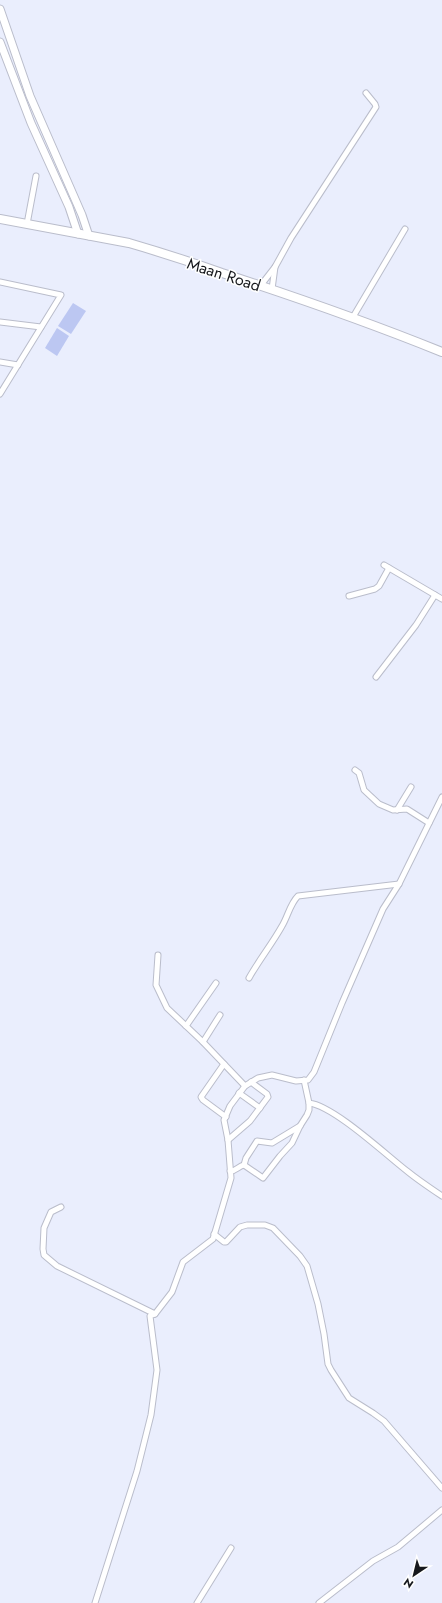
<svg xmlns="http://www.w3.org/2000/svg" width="442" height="1603" viewBox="0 0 442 1603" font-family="Jost,sans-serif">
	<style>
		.garden { fill: #bcc7f2 }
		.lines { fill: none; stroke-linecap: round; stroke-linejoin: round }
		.street-casing { stroke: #babdcb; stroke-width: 7 }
		.secondary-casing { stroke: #babdcb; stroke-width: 9 }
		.primary-casing { stroke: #babdcb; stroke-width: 10 }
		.street { stroke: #fff; stroke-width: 5 }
		.secondary { stroke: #fff; stroke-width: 7 }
		.primary { stroke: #fff; stroke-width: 8 }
		.labels { text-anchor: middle; stroke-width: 3; stroke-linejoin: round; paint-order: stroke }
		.street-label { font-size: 16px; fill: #16181c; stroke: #fff }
	</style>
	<rect width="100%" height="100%" fill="#eaeefd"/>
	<g class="garden">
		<polygon points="73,303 86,311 71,334 58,326"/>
		<polygon points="57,328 69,336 57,356 45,348"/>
	</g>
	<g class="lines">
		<defs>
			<g id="street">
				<polyline points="27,224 36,176"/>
				<polyline points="0,282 61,295 0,394"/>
				<polyline points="261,285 275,267 291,238 376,107 375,104 366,93"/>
				<polyline points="272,289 275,267"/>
				<polyline points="353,317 405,229"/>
				<polyline points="0,322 41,327"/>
				<polyline points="0,362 18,365"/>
				<polyline points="384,565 442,599"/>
				<polyline points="349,596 375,589 379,586 389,568"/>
				<polyline points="376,677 416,625 435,595"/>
				<polyline points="355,770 359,773 364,790 379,804 393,810 407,809 429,823"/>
				<polyline points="397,810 411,787"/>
				<polyline points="158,955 156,985 167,1008 203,1042 245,1086"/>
				<path d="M249 978C259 960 272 944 282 926 288 916 290 904 298 896L399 884"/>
				<polyline points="186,1026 216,983"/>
				<polyline points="203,1042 220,1015"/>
				<polyline points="224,1064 201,1097 203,1100 226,1117"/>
				<path d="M304 1080 309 1103C334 1106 385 1154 407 1171 418 1180 430 1188 442 1196"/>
				<polyline points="239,1093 260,1108"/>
				<polyline points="228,1140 250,1121 268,1097 267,1094 251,1082"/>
				<polyline points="244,1165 246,1158 257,1141 272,1143 300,1126"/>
				<path d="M230 1171C237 1171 238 1166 244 1165L263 1178 280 1156 292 1143 300 1126 307 1115 309 1110V1103"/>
				<polyline points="61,1207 51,1212 44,1228 43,1249 44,1255 57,1266 155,1314"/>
				<polyline points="214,1234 224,1242 226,1242 240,1227 247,1225 265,1225 273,1228 300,1256 307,1266 318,1304 324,1334 328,1364 331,1370 349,1398 373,1413 384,1421 442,1488"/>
				<polyline points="95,1603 137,1471 151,1415 157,1370 150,1316 155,1314 172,1292 183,1262 213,1239 231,1178 228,1140 224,1120 230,1106 245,1086 258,1078 272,1075 296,1081 308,1080 314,1072 342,1003 383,909 399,884 442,797"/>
				<polyline points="197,1603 231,1548"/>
				<polyline points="319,1603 373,1561 398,1547 442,1510"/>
			</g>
			<g id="secondary">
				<polyline points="0,9 30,96 82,215 89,236"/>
				<polyline points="0,42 31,123 69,207 78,234"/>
			</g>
			<path id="primary" d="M0 219 129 243C160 252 191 262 222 273 296 297 370 323 442 352"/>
		</defs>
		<use href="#street" class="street-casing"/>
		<use href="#secondary" class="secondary-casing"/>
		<use href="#primary" class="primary-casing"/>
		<use href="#street" class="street"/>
		<use href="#secondary" class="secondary"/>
		<use href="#primary" class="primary"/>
	</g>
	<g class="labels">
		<g class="street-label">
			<text transform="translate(224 274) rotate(18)" y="6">Maan Road</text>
		</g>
	</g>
	<g transform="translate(414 1575) rotate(215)" stroke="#ffffff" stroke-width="3" paint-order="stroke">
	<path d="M0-3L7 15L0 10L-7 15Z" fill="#16181c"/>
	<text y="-6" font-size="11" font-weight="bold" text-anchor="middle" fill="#16181c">N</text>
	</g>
</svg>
